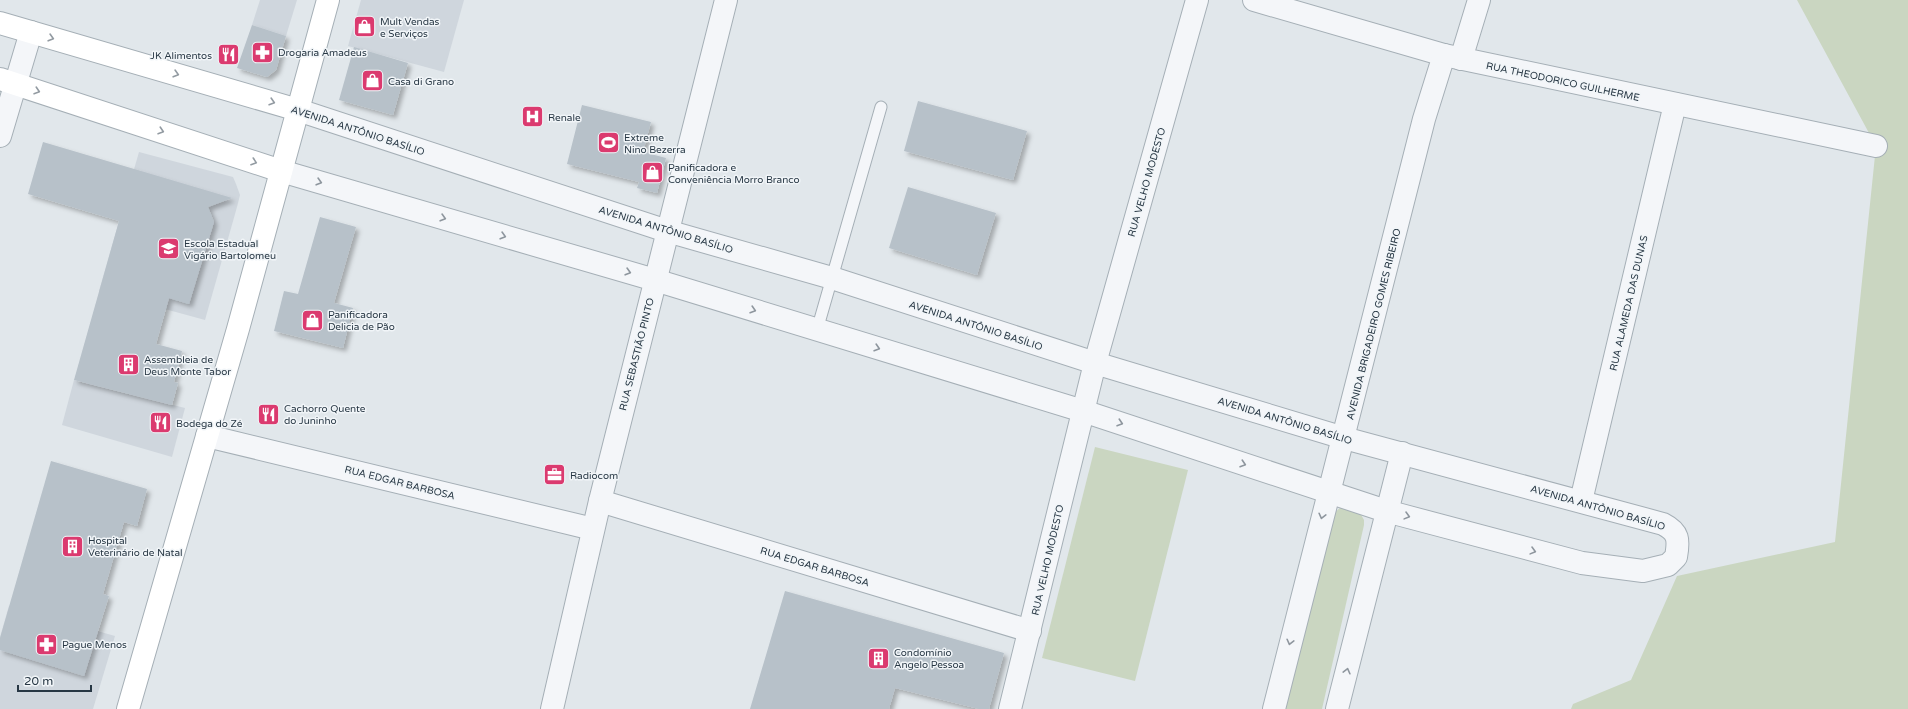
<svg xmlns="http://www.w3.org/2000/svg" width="1908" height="709" viewBox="0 0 1908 709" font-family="'Varela Round',sans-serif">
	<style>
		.built { fill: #cfd6dd }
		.green { fill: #cad6c1 }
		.building { fill: #b7c1c9; filter: url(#shadow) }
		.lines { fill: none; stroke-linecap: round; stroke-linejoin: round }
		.lane-casing { stroke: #a5afb6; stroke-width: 13 }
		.street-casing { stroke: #a5afb6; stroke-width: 24 }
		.secondary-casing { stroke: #a5afb6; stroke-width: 24 }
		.lane { stroke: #f4f6f9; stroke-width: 11 }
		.street { stroke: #f4f6f9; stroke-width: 22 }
		.secondary { stroke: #fff; stroke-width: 22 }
		.oneway { stroke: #939ba2 }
		.oneway2 { stroke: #8e969e }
		.labels { text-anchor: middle; stroke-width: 3; stroke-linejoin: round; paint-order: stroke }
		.poi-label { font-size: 10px; fill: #273744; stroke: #f1f5f8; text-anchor: start }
		.street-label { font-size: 10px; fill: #273744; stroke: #f1f5f8 }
	</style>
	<defs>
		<filter id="shadow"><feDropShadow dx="3.5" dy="3.5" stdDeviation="2" flood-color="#0004"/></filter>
	</defs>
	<rect width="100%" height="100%" fill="#e1e7eb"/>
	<g class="built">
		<polygon points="260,0 297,0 286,36 252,25"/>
		<polygon points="361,0 464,0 444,72 348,46"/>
		<polygon points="139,152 233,177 236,184 240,195 237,207 205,320 99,291"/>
		<polygon points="74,380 185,408 172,457 62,425"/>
		<polygon points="9,606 115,636 93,709 0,709 0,637"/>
	</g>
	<g class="green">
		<polygon points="1797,0 1908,0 1908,709 1571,709 1573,704 1631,680 1677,576 1835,542 1876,146"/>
		<polygon points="1095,447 1188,470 1135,681 1042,658"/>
		<polygon points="1341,507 1359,511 1364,520 1364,525 1322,709 1284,709 1333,514"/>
	</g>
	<g class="building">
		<polygon points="252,25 286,36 276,70 267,77 237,68"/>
		<polygon points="354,47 408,63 393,115 339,100"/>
		<polygon points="918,101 1027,131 1013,180 904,151"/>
		<polygon points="582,105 651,122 643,152 666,158 657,193 637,188 639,182 567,164"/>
		<polygon points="43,142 232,198 208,207 214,222 189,304 169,298 156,344 182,351 174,382 178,383 172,405 74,380 119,221 28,194"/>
		<polygon points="908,187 996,213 977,275 889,248"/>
		<polygon points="320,217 356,227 334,303 353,308 343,348 274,331 284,291 298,294"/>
		<polygon points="51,461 147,489 137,526 124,522 103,594 109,596 84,676 0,650 0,638"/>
		<polygon points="785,591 1004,653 989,709 979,709 895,688 889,709 750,709"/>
	</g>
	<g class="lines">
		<defs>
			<polyline id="lane" points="817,330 881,107"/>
			<g id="street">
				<polyline points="1254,0 1444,55 1876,146"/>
				<polyline points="1461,59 1479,0"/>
				<polyline points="0,136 31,32"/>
				<path d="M281 171 655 280 1083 411 1386 511 1582 563 1643 571 1668 565 1676 557C1679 540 1679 532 1663 524L1344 438 1095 363 832 278 667 231 298 110"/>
				<polyline points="207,436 593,529"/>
				<polyline points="600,501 1030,631"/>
				<polyline points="1581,501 1675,104"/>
				<polyline points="552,709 600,501 726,0"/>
				<polyline points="1010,709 1095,363 1197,0"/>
				<polyline points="1274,709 1424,119 1444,55"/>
				<polyline points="1337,709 1402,453"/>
			</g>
			<g id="secondary">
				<polyline points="0,23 298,110"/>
				<polyline points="0,79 281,171"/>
				<polyline points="128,709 238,329 328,0"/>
			</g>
		</defs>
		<use href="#lane" class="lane-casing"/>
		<use href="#street" class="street-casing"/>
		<use href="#secondary" class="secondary-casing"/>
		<use href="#lane" class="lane"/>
		<use href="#street" class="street"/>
		<use href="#secondary" class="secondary"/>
	</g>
	<defs><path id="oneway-chevron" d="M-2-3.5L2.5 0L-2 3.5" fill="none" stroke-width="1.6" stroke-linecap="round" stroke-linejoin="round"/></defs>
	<g class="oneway">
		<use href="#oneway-chevron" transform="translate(51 38) rotate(16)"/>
		<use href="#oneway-chevron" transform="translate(176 74) rotate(16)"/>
		<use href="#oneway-chevron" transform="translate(37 91) rotate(18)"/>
		<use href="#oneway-chevron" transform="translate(272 102) rotate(17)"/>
		<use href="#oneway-chevron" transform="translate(161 131) rotate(18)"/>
		<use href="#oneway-chevron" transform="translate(254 162) rotate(19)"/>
	</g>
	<g class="oneway2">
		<use href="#oneway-chevron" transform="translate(319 182) rotate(16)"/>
		<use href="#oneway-chevron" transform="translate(443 218) rotate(16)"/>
		<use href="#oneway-chevron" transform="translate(503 236) rotate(16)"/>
		<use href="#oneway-chevron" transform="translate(628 272) rotate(16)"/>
		<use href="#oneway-chevron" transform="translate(753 310) rotate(17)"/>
		<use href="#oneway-chevron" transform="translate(877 348) rotate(17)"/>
		<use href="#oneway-chevron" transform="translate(1120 423) rotate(18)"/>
		<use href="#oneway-chevron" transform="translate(1243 464) rotate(18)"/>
		<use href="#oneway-chevron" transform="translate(1322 516) rotate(104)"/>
		<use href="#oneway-chevron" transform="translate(1407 516) rotate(15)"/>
		<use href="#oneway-chevron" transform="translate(1533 551) rotate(15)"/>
		<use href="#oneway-chevron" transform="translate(1290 642) rotate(104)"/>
		<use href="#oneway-chevron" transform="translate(1347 671) rotate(-76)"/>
	</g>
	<defs>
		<symbol id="shop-square" viewBox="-11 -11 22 22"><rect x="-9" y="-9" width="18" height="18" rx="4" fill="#db3a6f" stroke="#f1f5f8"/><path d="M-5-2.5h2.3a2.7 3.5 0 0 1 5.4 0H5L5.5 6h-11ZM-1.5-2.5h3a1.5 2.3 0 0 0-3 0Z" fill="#fff"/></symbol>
		<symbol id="pharmacy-square" viewBox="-11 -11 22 22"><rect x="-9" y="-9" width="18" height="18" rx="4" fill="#db3a6f" stroke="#f1f5f8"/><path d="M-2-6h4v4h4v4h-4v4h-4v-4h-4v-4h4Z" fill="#fff"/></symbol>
		<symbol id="restaurant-square" viewBox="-11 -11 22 22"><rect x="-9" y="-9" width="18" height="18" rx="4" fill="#db3a6f" stroke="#f1f5f8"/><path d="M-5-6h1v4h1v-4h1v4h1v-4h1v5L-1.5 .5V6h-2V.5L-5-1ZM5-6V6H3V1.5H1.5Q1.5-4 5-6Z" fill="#fff"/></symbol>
		<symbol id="hospital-square" viewBox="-11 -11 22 22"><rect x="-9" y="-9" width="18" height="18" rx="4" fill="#db3a6f" stroke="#f1f5f8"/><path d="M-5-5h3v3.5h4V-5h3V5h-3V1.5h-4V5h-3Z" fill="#fff"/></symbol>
		<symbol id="stadium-square" viewBox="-11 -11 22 22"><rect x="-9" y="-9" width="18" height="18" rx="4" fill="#db3a6f" stroke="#f1f5f8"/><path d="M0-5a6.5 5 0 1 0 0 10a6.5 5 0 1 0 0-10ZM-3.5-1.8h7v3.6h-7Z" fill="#fff"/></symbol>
		<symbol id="school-square" viewBox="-11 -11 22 22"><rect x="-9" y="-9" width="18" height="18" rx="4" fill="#db3a6f" stroke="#f1f5f8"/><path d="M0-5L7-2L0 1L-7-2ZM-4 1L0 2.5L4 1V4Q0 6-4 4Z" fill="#fff"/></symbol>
		<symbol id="building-square" viewBox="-11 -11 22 22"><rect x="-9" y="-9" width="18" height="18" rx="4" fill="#db3a6f" stroke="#f1f5f8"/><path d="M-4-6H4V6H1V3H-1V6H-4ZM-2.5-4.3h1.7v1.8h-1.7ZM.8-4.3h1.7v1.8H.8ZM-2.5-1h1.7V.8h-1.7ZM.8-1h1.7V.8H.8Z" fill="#fff"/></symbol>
		<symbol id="office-square" viewBox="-11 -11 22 22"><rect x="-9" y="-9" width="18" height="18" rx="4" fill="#db3a6f" stroke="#f1f5f8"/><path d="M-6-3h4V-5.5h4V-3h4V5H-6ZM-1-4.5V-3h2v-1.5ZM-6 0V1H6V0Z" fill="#fff"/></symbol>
	</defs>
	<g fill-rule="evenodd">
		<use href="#shop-square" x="352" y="14" width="25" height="25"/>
		<use href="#pharmacy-square" x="250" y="40" width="25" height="25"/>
		<use href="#restaurant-square" x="216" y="42" width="25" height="25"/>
		<use href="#shop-square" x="360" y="68" width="25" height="25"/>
		<use href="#hospital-square" x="520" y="104" width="25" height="25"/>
		<use href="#stadium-square" x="596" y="130" width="25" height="25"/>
		<use href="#shop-square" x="640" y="160" width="25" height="25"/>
		<use href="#school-square" x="156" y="236" width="25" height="25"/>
		<use href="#shop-square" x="300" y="308" width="25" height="25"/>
		<use href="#building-square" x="116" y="352" width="25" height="25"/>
		<use href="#restaurant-square" x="256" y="402" width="25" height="25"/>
		<use href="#restaurant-square" x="148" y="410" width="25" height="25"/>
		<use href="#office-square" x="542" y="462" width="25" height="25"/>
		<use href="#building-square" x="60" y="534" width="25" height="25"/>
		<use href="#pharmacy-square" x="34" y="632" width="25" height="25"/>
		<use href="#building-square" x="866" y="646" width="25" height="25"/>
	</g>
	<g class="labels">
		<g class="poi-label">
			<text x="380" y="25">Mult Vendas<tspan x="380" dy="12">e Serviços</tspan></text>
			<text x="278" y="56">Drogaria Amadeus</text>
			<text x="212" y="59" text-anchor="end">JK Alimentos</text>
			<text x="388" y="85">Casa di Grano</text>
			<text x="548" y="121">Renale</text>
			<text x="624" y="141">Extreme<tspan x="624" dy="12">Nino Bezerra</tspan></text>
			<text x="668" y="171">Panificadora e<tspan x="668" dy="12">Conveniência Morro Branco</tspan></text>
			<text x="184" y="247">Escola Estadual<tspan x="184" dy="12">Vigário Bartolomeu</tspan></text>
			<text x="328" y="318">Panificadora<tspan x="328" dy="12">Delicia de Pão</tspan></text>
			<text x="144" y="363">Assembleia de<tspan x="144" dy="12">Deus Monte Tabor</tspan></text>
			<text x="284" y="412">Cachorro Quente<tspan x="284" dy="12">do Juninho</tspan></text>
			<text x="176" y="427">Bodega do Zé</text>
			<text x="570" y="479">Radiocom</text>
			<text x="88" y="544">Hospital<tspan x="88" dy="12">Veterinário de Natal</tspan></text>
			<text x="62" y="648">Pague Menos</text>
			<text x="894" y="656">Condomínio<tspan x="894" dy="12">Angelo Pessoa</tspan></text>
		</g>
		<g class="street-label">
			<text transform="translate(1563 81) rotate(12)" y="4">RUA THEODORICO GUILHERME</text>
			<text transform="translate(358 130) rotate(18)" y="4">AVENIDA ANTÔNIO BASÍLIO</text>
			<text transform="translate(1146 182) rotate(-74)" y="4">RUA VELHO MODESTO</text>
			<text transform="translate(666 229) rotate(17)" y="4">AVENIDA ANTÔNIO BASÍLIO</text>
			<text transform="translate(1628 303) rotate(-77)" y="4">RUA ALAMEDA DAS DUNAS</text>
			<text transform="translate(1373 324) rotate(-76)" y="4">AVENIDA BRIGADEIRO GOMES RIBEIRO</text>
			<text transform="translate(976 325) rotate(18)" y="4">AVENIDA ANTÔNIO BASÍLIO</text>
			<text transform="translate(636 354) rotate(-76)" y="4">RUA SEBASTIÃO PINTO</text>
			<text transform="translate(1285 420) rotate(17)" y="4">AVENIDA ANTÔNIO BASÍLIO</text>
			<text transform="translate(400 482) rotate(14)" y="4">RUA EDGAR BARBOSA</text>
			<text transform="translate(1598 507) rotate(16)" y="4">AVENIDA ANTÔNIO BASÍLIO</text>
			<text transform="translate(1047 560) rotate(-77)" y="4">RUA VELHO MODESTO</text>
			<text transform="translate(815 566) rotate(17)" y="4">RUA EDGAR BARBOSA</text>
		</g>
	</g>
	<path d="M18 685v6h73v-6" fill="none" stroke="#273744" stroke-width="2"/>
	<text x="24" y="685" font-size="12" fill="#273744" stroke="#f1f5f8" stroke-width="3" paint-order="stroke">20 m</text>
</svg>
